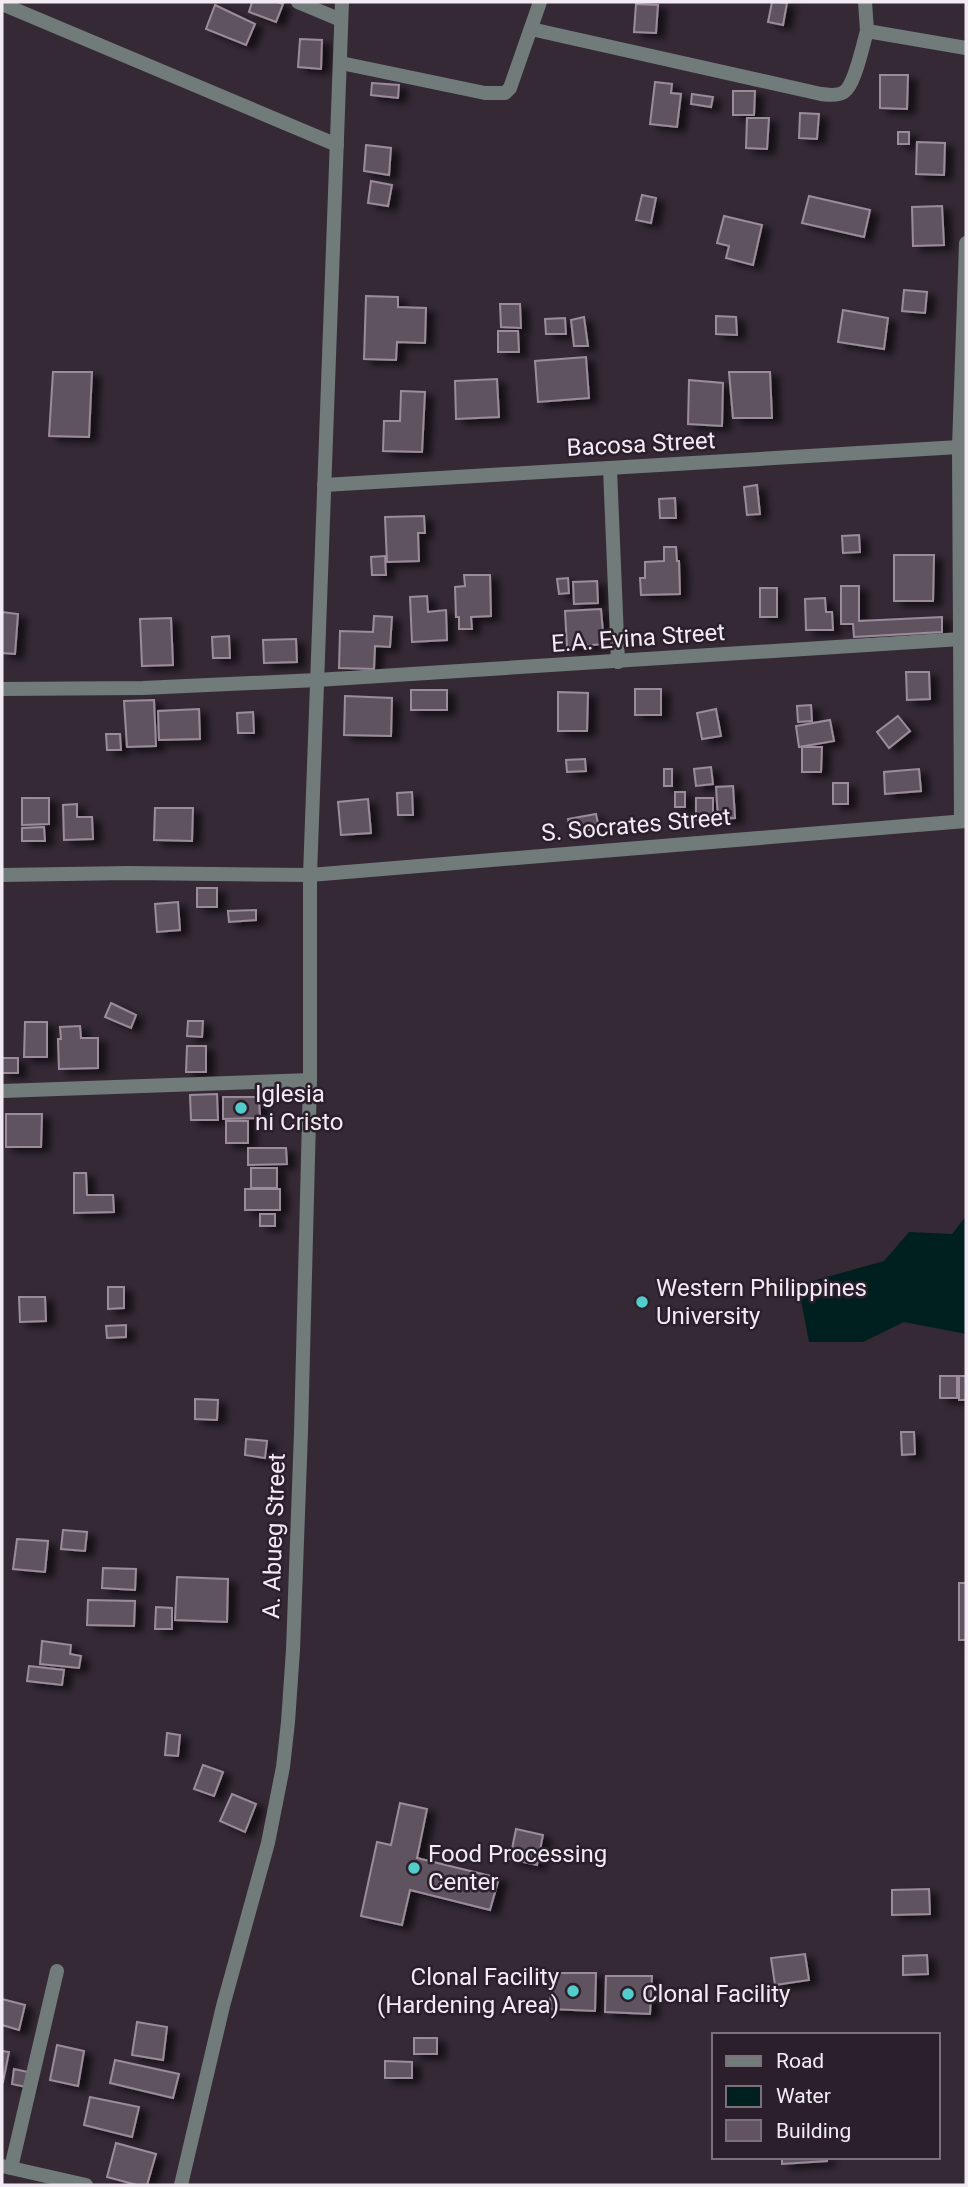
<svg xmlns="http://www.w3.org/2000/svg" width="968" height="2187" viewBox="0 0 968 2187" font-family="Roboto,sans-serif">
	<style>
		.water { fill: #00201f }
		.building { fill: #615360; stroke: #9c8c9b; stroke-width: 2; filter: url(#shadow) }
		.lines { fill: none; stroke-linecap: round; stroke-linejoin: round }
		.minor { stroke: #717b7a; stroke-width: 14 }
		.tertiary { stroke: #717b7a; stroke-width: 14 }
		.poi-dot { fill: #53cdcb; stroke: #2b1f2b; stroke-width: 2.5 }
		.labels { text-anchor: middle; stroke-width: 5; stroke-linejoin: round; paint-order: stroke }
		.street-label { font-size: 24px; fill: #f3ebf3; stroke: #2b1f2b }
		.poi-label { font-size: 24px; fill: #f3ebf3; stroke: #2b1f2b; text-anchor: start }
	</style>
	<defs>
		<filter id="shadow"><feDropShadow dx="8" dy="4.5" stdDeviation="3.5" flood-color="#0009"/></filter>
	</defs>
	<rect width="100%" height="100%" fill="#352935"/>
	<polygon class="water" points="966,1216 966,1334 904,1322 863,1342 809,1342 798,1285 884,1261 909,1232 952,1234"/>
	<g class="building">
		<polygon points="252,2 277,2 283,4 276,22 249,12"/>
		<polygon points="772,2 787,3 783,25 768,22"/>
		<polygon points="636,4 658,5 656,33 634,32"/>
		<polygon points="215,5 255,24 246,45 206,29"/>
		<polygon points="300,39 322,40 321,69 298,67"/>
		<polygon points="880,75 908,75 907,109 880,108"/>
		<polygon points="655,82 672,84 671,93 681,94 677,127 650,124"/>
		<polygon points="372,83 399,85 398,98 371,95"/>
		<polygon points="733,91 755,91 754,115 733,115"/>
		<polygon points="692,94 713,97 711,107 691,104"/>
		<polygon points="800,113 819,114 817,139 799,138"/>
		<polygon points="747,118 769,118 767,149 746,148"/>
		<rect x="898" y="132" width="11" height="12"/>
		<polygon points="917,142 945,143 944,175 916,174"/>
		<polygon points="366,145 391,148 389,175 364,171"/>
		<polygon points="371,181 392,185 388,206 368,203"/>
		<polygon points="642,195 656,198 651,223 636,220"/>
		<polygon points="809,196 870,210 864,237 802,223"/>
		<polygon points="942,206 944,245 913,246 912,207"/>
		<polygon points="724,216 762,225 753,265 726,258 729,246 717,243"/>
		<polygon points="904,290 927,292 925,313 902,311"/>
		<polygon points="366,296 398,297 398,307 426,308 425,343 397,342 396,360 364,359"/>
		<polygon points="500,304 520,304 521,328 501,327"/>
		<polygon points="843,310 888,318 884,349 838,342"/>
		<polygon points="716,316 736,317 737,335 716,334"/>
		<polygon points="584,317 588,346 574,346 571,320"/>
		<polygon points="565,318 566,334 546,334 545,319"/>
		<polygon points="498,331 518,331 519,352 498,352"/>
		<polygon points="586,357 589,398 538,402 535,361"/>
		<polygon points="53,372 92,372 89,437 49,436"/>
		<polygon points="729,372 770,372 772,418 733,418"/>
		<polygon points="497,379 499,417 456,419 455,381"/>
		<polygon points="689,380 723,383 722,426 688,424"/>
		<polygon points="401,391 425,392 422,452 383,451 384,421 400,421"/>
		<polygon points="757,485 760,514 747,515 744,487"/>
		<polygon points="675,498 676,518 660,518 659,499"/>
		<polygon points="424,516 425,533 418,533 419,561 387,562 385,517"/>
		<polygon points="859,535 860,552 843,553 842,536"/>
		<polygon points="664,547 676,547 677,561 679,561 680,594 641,595 640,578 645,578 645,562 664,561"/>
		<polygon points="894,555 934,555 933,601 894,601"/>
		<polygon points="385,556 386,575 372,575 371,557"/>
		<polygon points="464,575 490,575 491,616 471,617 472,629 459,629 459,617 456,617 455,587 465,586"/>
		<polygon points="568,578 569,593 559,594 557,579"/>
		<polygon points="597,581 598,603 574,604 573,582"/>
		<polygon points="841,586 859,586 859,621 942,617 942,632 854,637 853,624 841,624"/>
		<rect x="760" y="588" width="17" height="29"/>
		<polygon points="427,596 428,612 446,610 447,640 412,642 410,597"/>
		<polygon points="825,598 826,612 832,612 833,630 806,630 805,599"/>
		<polygon points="601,609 604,644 567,647 565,611"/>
		<polygon points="2,612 18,614 15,654 2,653"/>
		<polygon points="374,616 392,617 390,647 375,646 374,669 339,668 340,631 373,632"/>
		<polygon points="171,618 173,665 142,666 140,619"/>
		<polygon points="229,636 230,658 213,658 212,637"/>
		<polygon points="296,639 297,662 264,663 263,640"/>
		<polygon points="906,672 929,672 930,699 907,700"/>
		<rect x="635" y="689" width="26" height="26"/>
		<rect x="411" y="690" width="36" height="20"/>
		<polygon points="558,692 588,693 587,731 558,731"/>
		<polygon points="345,696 392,698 391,736 344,735"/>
		<polygon points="154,700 156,746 127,747 124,701"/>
		<polygon points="811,705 812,721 798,722 797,706"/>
		<polygon points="199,709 200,739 159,740 158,711"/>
		<polygon points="716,709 721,736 702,739 697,713"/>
		<polygon points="253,712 254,733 238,733 237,713"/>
		<polygon points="898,716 910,731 889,748 877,732"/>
		<polygon points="830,720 834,741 799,747 796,726"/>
		<polygon points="106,734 120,734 121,750 107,750"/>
		<polygon points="802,747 822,747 821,772 802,772"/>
		<polygon points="585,759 586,771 567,772 566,760"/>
		<polygon points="711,767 713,784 696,786 694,769"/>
		<rect x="664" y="769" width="8" height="17"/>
		<polygon points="919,769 921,791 885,794 884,772"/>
		<rect x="833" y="783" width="15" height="21"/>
		<polygon points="733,786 735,818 718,819 716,787"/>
		<polygon points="412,792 413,815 398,815 397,793"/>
		<rect x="675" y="792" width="10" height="15"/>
		<polygon points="22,798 49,798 49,824 22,825"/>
		<rect x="696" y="798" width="17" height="22"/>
		<polygon points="368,799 371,833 341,835 338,802"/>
		<polygon points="77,804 77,817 92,817 93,839 64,840 63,805"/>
		<polygon points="155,808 193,808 192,841 154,840"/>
		<polygon points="596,814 599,828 571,833 568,819"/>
		<polygon points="44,827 45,841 22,841 22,828"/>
		<rect x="197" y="888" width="20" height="19"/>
		<polygon points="178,902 180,930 157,932 155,904"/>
		<polygon points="256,910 256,920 229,922 228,911"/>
		<polygon points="111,1003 136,1015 131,1028 105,1017"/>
		<polygon points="188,1021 203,1021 202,1037 187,1036"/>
		<polygon points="25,1022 47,1022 47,1057 24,1057"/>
		<polygon points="80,1026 81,1038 98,1038 98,1068 59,1069 58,1039 61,1039 60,1027"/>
		<polygon points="187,1046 206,1046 206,1072 186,1072"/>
		<rect x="2" y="1058" width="16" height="15"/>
		<polygon points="217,1094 218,1120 191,1120 190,1095"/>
		<polygon points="223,1097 259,1097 260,1118 223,1119"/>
		<polygon points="6,1114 42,1114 41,1147 6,1147"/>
		<rect x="226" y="1121" width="22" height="22"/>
		<polygon points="248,1148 286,1148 287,1164 248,1165"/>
		<rect x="251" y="1168" width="26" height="20"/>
		<polygon points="74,1173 86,1173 87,1195 113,1195 114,1212 74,1213"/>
		<rect x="245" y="1189" width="35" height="21"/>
		<rect x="260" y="1214" width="15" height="12"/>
		<polygon points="108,1287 124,1287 124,1308 108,1309"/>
		<polygon points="19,1297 45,1297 46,1321 20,1322"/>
		<polygon points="126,1325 126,1337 107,1338 106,1326"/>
		<rect x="940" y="1376" width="17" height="22"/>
		<rect x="959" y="1376" width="7" height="24"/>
		<polygon points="195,1399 218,1400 217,1420 195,1419"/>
		<polygon points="901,1432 914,1432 915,1454 902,1455"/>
		<polygon points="246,1439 267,1441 265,1458 245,1455"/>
		<polygon points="63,1530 87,1532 85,1551 61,1549"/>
		<polygon points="17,1539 48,1541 45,1572 13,1569"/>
		<polygon points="103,1568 136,1569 135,1590 102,1588"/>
		<polygon points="177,1577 228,1579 227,1622 175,1620"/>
		<rect x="959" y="1583" width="7" height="57"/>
		<polygon points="88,1600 135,1601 134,1626 87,1625"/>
		<polygon points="156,1607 172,1608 172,1629 155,1629"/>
		<polygon points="42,1641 71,1645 70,1654 81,1656 79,1668 40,1664"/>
		<polygon points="29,1666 64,1670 62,1685 27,1681"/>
		<polygon points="167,1733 180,1735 178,1756 165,1755"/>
		<polygon points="203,1765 223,1772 214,1796 194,1789"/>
		<polygon points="232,1794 256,1804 245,1832 220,1821"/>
		<polygon points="400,1803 427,1809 417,1858 499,1878 490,1910 410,1890 402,1925 361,1916 377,1842 391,1845"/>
		<polygon points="516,1829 543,1835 537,1865 510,1859"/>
		<polygon points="929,1889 930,1914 892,1915 892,1890"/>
		<polygon points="805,1954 809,1980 775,1985 771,1958"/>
		<polygon points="927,1955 928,1974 903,1975 903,1956"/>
		<polygon points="551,1973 596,1973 595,2011 550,2009"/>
		<polygon points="606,1976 652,1976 650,2014 605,2012"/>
		<polygon points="2,1999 25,2005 19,2030 2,2025"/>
		<polygon points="137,2022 167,2027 163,2060 132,2055"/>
		<rect x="414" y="2038" width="23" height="16"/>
		<polygon points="57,2045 84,2051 78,2086 50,2080"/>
		<polygon points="2,2051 9,2052 3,2082 2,2082"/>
		<polygon points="115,2060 179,2074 173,2098 110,2083"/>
		<polygon points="385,2061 412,2062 412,2078 385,2078"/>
		<polygon points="14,2069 28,2072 26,2087 12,2084"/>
		<polygon points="90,2097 139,2107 132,2137 84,2125"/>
		<polygon points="116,2143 156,2154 147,2185 137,2185 107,2177"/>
		<polygon points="782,2157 827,2157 827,2161 782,2164"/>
	</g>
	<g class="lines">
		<g class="minor">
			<polyline points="298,2 341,20"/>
			<polyline points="865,2 867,31 966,48"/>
			<polyline points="2,4 337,145"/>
			<path d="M531 29 821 94C828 95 838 96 844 92 855 85 863 44 867 31"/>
			<polyline points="341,63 485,93 505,93 510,88 540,2"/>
			<polyline points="610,469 618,662"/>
			<polyline points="324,485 959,447"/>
			<polyline points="2,689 143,688 317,680 961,639"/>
			<polyline points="961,821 959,447 966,243"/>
			<polyline points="2,875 129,873 310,875"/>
			<polyline points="2,1091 310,1080"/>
			<polyline points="2,2166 86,2185"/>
			<polyline points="11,2168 57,1971"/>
		</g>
		<g class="tertiary">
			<polyline points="310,875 966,821"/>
			<polyline points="181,2185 223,2006 268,1843 283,1767 288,1722 293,1650 301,1432 310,1080 310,875 342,2"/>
		</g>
	</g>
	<g class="poi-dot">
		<circle cx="241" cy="1108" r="7"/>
		<circle cx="642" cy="1302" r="7"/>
		<circle cx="414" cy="1868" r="7"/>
		<circle cx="573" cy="1991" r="7"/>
		<circle cx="628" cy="1994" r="7"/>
	</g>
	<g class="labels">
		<g class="street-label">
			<text transform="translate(641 444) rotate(-3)" y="8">Bacosa Street</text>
			<text transform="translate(638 638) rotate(-4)" y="8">E.A. Evina Street</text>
			<text transform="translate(636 825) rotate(-5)" y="8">S. Socrates Street</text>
			<text transform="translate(274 1536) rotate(-88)" y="8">A. Abueg Street</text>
		</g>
		<g class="poi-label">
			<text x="255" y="1102">Iglesia<tspan x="255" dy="28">ni Cristo</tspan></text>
			<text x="656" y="1296">Western Philippines<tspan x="656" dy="28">University</tspan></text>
			<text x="428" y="1862">Food Processing<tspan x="428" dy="28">Center</tspan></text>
			<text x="559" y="1985" text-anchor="end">Clonal Facility<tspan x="559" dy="28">(Hardening Area)</tspan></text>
			<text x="642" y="2002">Clonal Facility</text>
		</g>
	</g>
	<rect width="968" height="2187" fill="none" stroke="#f3ebf3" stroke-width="7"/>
	<rect x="712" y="2033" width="228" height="126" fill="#2b1f2b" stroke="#7b717b" stroke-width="2"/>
	<rect x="726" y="2056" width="35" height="10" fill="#717b7a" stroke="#7b717b" stroke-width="2"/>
	<text x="776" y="2068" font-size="21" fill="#f3ebf3">Road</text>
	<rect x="726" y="2086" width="35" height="21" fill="#00201f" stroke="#7b717b" stroke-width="2"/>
	<text x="776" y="2103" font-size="21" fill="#f3ebf3">Water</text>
	<rect x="726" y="2120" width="35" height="21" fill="#615360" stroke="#7b717b" stroke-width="2"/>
	<text x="776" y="2138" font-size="21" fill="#f3ebf3">Building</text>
</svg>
